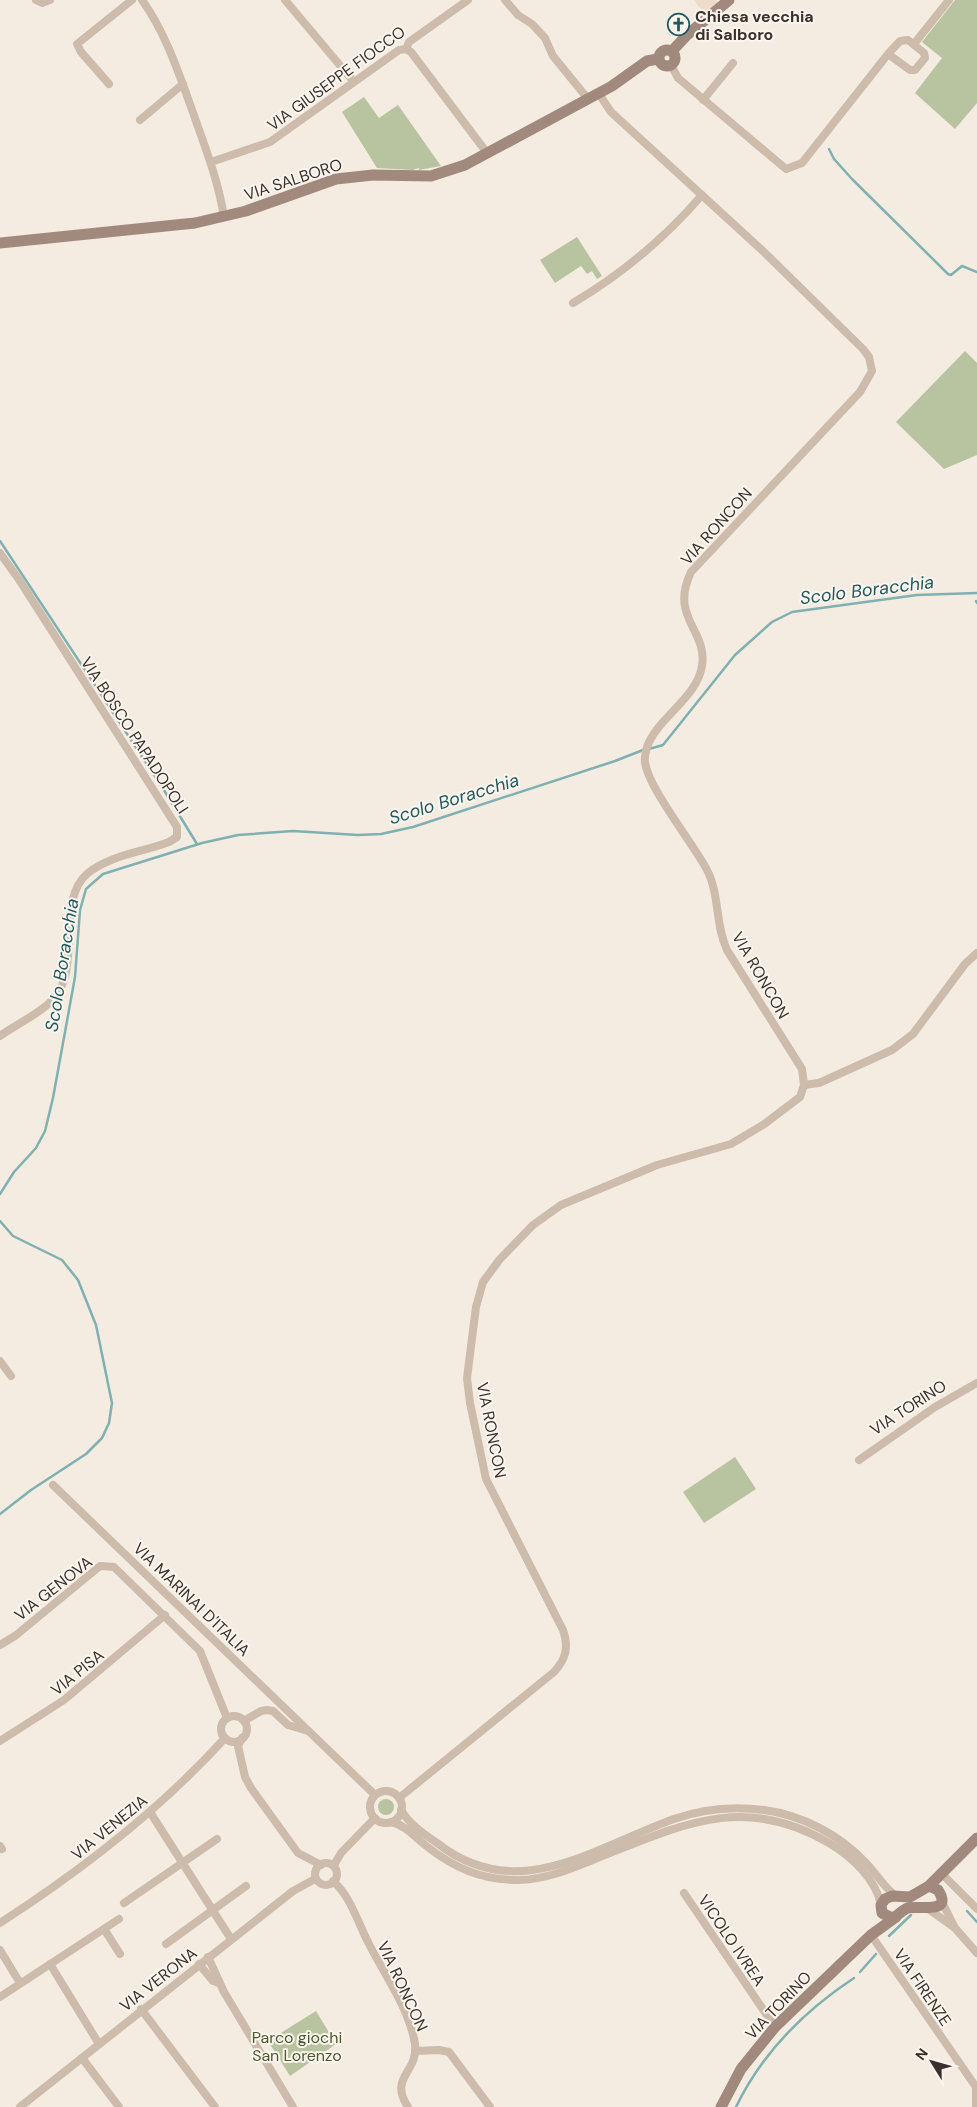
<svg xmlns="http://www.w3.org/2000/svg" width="977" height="2107" viewBox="0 0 977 2107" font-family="'DM Sans',sans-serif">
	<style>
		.green { fill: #b8c4a0 }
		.plaza { fill: #ecdcc8 }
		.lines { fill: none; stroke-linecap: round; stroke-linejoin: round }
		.stream { stroke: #7fb0b2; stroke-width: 2.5 }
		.street { stroke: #cdbbac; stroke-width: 8 }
		.secondary { stroke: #a18a7d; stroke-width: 11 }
		.labels { text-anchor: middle; stroke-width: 4; stroke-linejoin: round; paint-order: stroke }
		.poi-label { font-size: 16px; font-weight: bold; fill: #3b302b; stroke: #fbf5ee; text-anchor: start }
		.street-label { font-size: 16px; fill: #3b302b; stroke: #fbf5ee }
		.park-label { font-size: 16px; fill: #4a5a2e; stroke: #fbf5ee }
		.water-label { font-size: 18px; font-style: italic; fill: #1f5a5e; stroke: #fbf5ee }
	</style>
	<rect width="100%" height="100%" fill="#f4ebe1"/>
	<g class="green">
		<polygon points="955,0 977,0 977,103 955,129 915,93 942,58 922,42"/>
		<polygon points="364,97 379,118 398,105 441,166 419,170 419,168 413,170 377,168 342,112"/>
		<polygon points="577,237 602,276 597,279 592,271 587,274 581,266 555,283 540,260"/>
		<polygon points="965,351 977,363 977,455 944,469 896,422"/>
		<polygon points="735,1457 756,1489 704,1523 683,1492"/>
		<circle cx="386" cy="1807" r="8"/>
		<polygon points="316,2011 336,2044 290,2076 268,2041"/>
	</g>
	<polygon class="plaza" points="694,0 716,0 719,4 705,15"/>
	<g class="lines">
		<g class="stream">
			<polyline points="829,149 834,159 852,179 948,274 951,275 962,266 977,272"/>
			<polyline points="0,541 162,787 197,844"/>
			<polyline points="976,601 977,603"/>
			<polyline points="649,749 663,745 735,655 772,622 792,612 917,595 977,593"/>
			<polyline points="0,1194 14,1172 36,1148 45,1131 53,1098 75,977 80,910 86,889 103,874 202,843 238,835 293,831 358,835 381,834 413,827 615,761 643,750"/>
			<polyline points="0,1221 13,1236 62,1260 78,1280 96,1325 112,1403 109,1423 102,1438 86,1454 31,1490 0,1514"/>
			<polyline points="967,1911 977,1922"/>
			<polyline points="889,1936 911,1915"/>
			<polyline points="860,1972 876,1954"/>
			<path d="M736 2107C762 2053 804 2011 854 1978"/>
		</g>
		<g class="street">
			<polyline points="36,0 42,3 50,0"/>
			<path d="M142 0C165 32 178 71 191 107 204 144 218 179 224 217"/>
			<polyline points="285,0 354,82"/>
			<polyline points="505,0 518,15 532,24 545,38 553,56 588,99"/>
			<polyline points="914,44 949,0"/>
			<polyline points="406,49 411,52 487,153"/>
			<polyline points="671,65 678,78 786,169 802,163 888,54 900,41 908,40 924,53 925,58 915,70 910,70 888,54"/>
			<polyline points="109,84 81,52 77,44 132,0"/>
			<polyline points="703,100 733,63"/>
			<polyline points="140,120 183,84"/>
			<polyline points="211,162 270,142 399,50 406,49 409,42 468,0"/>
			<path d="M573 303C622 274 665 238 702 195"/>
			<path d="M0 553 20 581 177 827V837L169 842C143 852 110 855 88 873 57 898 79 962 58 993 46 1011 18 1023 0 1036"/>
			<polyline points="804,1085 819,1083 892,1050 913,1034 965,964 977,953"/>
			<polyline points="0,1361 11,1376"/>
			<polyline points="859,1460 935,1407 977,1383"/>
			<polyline points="53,1485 375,1795"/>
			<polyline points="0,1645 15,1636 100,1566 114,1567 200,1651 227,1718"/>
			<circle cx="234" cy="1729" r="13"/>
			<polyline points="244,1721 261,1711 267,1710 273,1711 288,1725 308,1731"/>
			<polyline points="242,1738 238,1746 245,1777 251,1788 298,1853 321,1865"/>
			<polyline points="0,1741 64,1700 165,1615"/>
			<circle cx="386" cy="1807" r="16"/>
			<path d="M399 1798 554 1672C566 1659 569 1647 563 1630L486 1479 470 1403 467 1378 476 1307 483 1282 500 1259 533 1225 561 1205 657 1165 731 1144 763 1125 800 1097 804 1085 802 1069 727 950C715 925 720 895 707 870 693 843 648 788 645 762 644 757 646 751 647 747 658 717 697 698 702 666 708 630 669 618 691 572L860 392 872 371 869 357 863 349 764 252 611 112 599 94"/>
			<path d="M401 1810C409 1824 424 1834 437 1843 517 1906 593 1848 674 1819 702 1809 734 1806 764 1810 802 1815 840 1835 866 1863 877 1874 884 1888 897 1897"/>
			<polyline points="150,1812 231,1939"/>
			<path d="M391 1822C405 1825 414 1836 425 1845 454 1868 481 1880 518 1880 544 1880 571 1869 595 1859 679 1826 743 1792 829 1843 851 1856 876 1879 881 1905"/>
			<polyline points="0,1846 2,1849"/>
			<circle cx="326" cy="1874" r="11"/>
			<polyline points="334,1865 341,1853 375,1818"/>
			<polyline points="944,1876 977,1909"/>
			<path d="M333 1881C350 1896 357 1920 367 1940 383 1973 409 2007 415 2044 419 2072 388 2077 408 2107"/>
			<polyline points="684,1893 775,2027"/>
			<polyline points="941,1900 954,1926"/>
			<polyline points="124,1903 217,1839"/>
			<polyline points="927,1908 955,1928 977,1953"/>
			<path d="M0 1923C82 1870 159 1811 225 1738"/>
			<polyline points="104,1929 120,1954"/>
			<polyline points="871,1935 976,2087 976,2107"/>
			<polyline points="166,1944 246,1886"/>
			<polyline points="0,1950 20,1983"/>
			<polyline points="208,1957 224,1992 293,2107"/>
			<polyline points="50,1964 99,2044"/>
			<polyline points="199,1964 213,1981 219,1983"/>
			<polyline points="0,1997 119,1919"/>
			<polyline points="141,2009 215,2107"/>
			<polyline points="415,2051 439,2050 449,2052 490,2107"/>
			<polyline points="82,2058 119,2107"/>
			<polyline points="20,2107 293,1891 315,1879"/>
		</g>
		<g class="secondary">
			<circle cx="667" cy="58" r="8"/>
			<polyline points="672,51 687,35 729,0"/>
			<polyline points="0,243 195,223 246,211 336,179 373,175 431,176 465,165 612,86 647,61 658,59"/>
			<path d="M929 1886 938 1890C954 1915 918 1905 908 1908 902 1910 898 1916 892 1918L882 1913 881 1905 885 1899 892 1896 910 1897Z"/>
			<polyline points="929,1886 977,1838"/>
			<polyline points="721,2107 741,2069 775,2027 871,1935 896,1917"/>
		</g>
	</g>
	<defs>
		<symbol id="church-ring" viewBox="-11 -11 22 22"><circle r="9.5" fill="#fbf5ee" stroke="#1f5a5e" stroke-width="1.5"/><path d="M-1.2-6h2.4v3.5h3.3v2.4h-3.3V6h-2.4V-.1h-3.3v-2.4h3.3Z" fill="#1f5a5e"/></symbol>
	</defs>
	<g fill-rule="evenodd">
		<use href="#church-ring" x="666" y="12" width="25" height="25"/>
	</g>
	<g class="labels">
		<g class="poi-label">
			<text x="695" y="22">Chiesa vecchia<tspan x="695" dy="18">di Salboro</tspan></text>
		</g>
		<g class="street-label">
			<text transform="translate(336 78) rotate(-36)" y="6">VIA GIUSEPPE FIOCCO</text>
			<text transform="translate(293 179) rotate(-18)" y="6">VIA SALBORO</text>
			<text transform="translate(716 526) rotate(-48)" y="6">VIA RONCON</text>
			<text transform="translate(135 735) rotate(57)" y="6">VIA BOSCO PAPADOPOLI</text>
			<text transform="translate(761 975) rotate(60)" y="6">VIA RONCON</text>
			<text transform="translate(908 1407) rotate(-33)" y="6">VIA TORINO</text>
			<text transform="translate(492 1430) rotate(79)" y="6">VIA RONCON</text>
			<text transform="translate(53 1588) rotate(-38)" y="6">VIA GENOVA</text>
			<text transform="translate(192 1599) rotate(44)" y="6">VIA MARINAI D'ITALIA</text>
			<text transform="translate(77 1672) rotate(-39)" y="6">VIA PISA</text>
			<text transform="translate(109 1827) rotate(-39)" y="6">VIA VENEZIA</text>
			<text transform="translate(732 1940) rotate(56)" y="6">VICOLO IVREA</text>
			<text transform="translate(158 1979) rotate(-38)" y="6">VIA VERONA</text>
			<text transform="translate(403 1986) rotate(65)" y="6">VIA RONCON</text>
			<text transform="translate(923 1987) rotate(56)" y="6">VIA FIRENZE</text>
			<text transform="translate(778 2005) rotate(-46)" y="6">VIA TORINO</text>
		</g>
		<g class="park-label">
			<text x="297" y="2043">Parco giochi<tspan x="297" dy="18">San Lorenzo</tspan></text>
		</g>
		<g class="water-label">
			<text transform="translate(867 590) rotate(-7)" y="6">Scolo Boracchia</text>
			<text transform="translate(454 799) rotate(-17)" y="6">Scolo Boracchia</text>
			<text transform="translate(62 965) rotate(-81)" y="6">Scolo Boracchia</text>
		</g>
	</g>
	<g transform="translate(932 2062) rotate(307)" stroke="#fbf5ee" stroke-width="4" paint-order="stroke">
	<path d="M0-4L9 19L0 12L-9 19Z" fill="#3b302b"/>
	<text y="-8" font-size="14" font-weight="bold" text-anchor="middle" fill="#3b302b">N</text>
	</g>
</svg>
